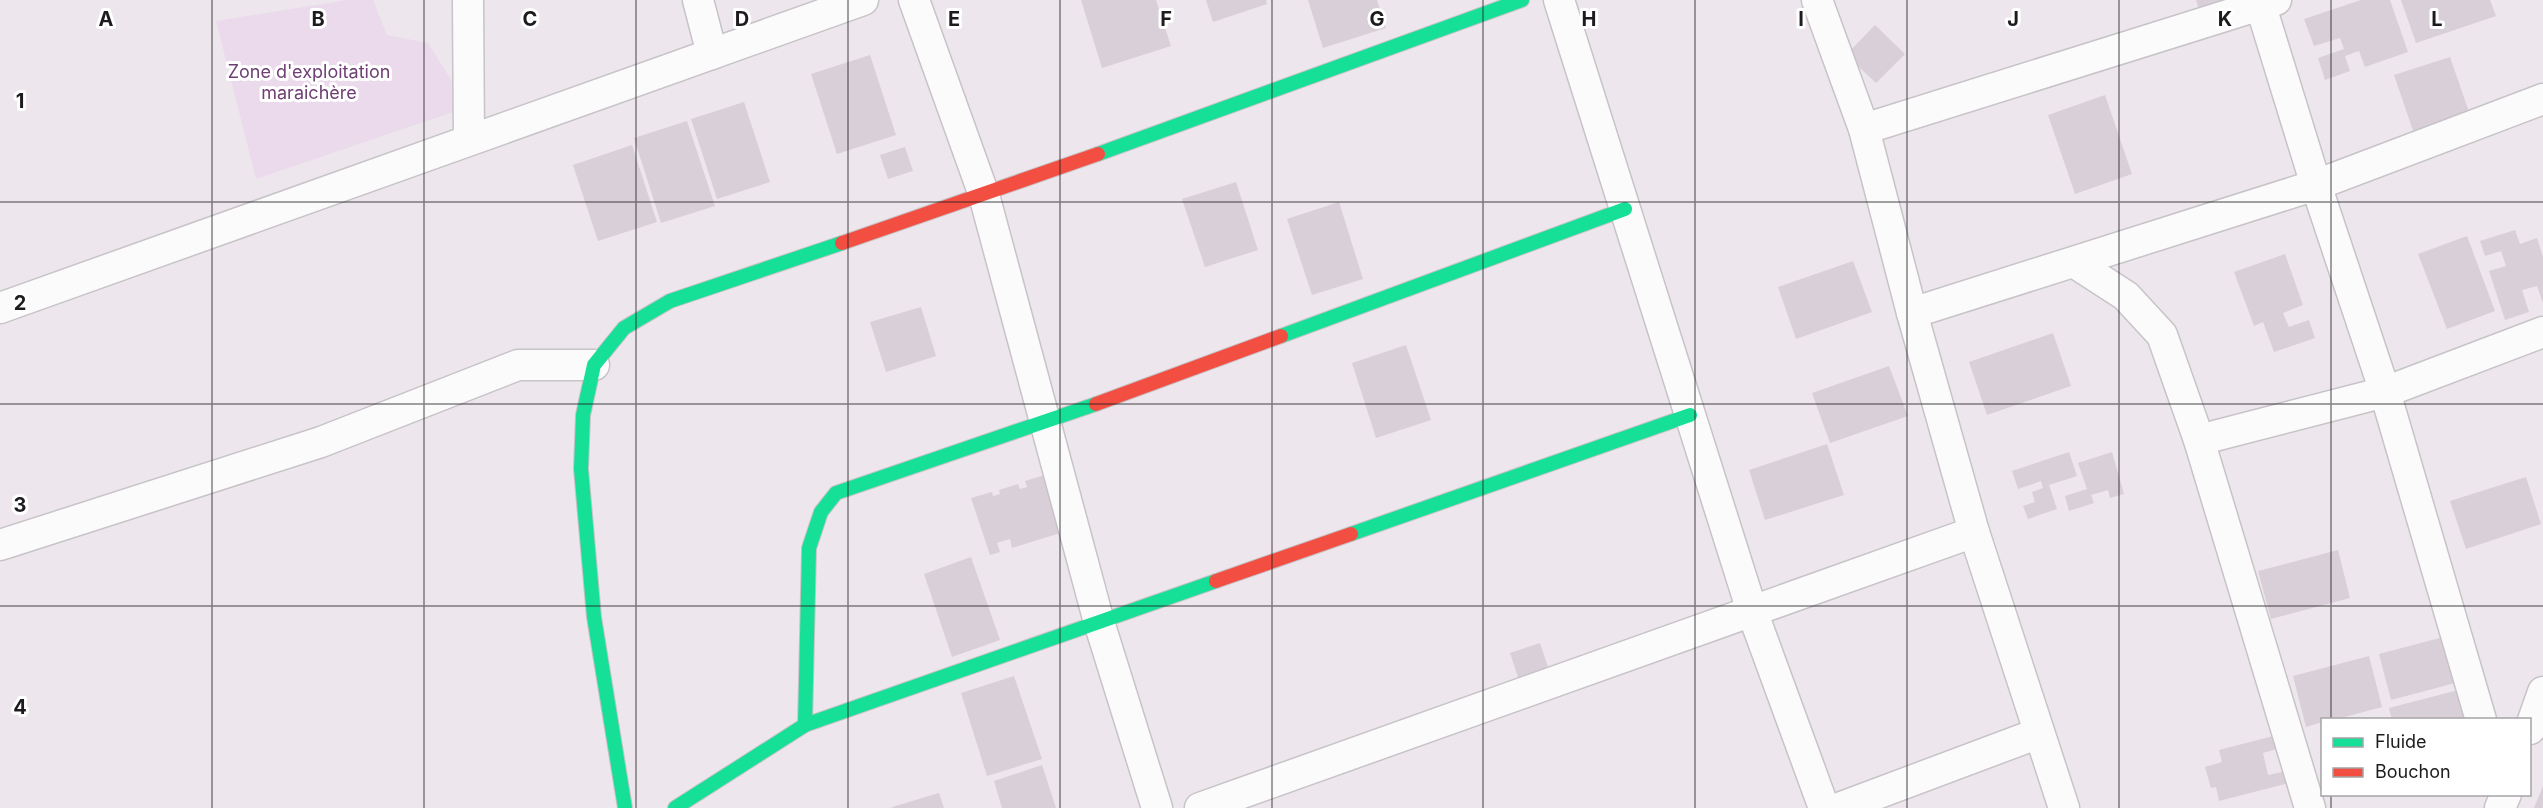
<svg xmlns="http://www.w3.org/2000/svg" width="2543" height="808" viewBox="0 0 2543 808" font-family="Inter,sans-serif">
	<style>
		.green { fill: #ebdaec }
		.building { fill: #d8cfd9 }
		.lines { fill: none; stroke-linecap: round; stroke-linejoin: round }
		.street-casing { stroke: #c7c3c7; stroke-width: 33 }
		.fast-casing { stroke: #c7c3c7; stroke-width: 16 }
		.jam-casing { stroke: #c7c3c7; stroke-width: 16 }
		.street { stroke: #fcfbfc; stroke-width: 30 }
		.fast { stroke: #16e098; stroke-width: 14 }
		.jam { stroke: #f24e42; stroke-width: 14 }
		.grid { fill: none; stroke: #1e1b1e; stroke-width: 1.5; stroke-opacity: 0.55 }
		.labels { text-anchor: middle; stroke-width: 6; stroke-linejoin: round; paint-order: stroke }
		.park-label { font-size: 18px; fill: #6f4074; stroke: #fff }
		.grid-label { font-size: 20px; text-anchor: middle; font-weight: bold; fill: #1e1b1e; stroke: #fff; stroke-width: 6; stroke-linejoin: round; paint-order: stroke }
	</style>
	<rect width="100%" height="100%" fill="#ede7ed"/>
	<polygon class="green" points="347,0 373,0 387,35 428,43 468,107 256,179 216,21"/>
	<g class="building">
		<polygon points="1081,0 1156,0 1171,46 1102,68"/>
		<polygon points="1206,0 1266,0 1267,4 1213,22"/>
		<polygon points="1308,0 1377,0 1386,28 1323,48"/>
		<polygon points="2196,0 2258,0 2202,20"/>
		<polygon points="2361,0 2390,0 2408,52 2365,67 2359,51 2345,56 2350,71 2325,80 2318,58 2344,49 2340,38 2314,46 2304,19"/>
		<polygon points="2401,0 2490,0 2496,16 2416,43"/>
		<polygon points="1875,25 1905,54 1876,83 1846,55"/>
		<polygon points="870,55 896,135 837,154 811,74"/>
		<polygon points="2450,57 2477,135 2421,154 2394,75"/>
		<polygon points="2105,95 2132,174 2075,194 2048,115"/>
		<polygon points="744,102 770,182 717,199 691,119"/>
		<polygon points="687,121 715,206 661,223 634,138"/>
		<polygon points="632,145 657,222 598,241 573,165"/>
		<polygon points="905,147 913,171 888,179 880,155"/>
		<polygon points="1236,182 1258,250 1205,267 1182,199"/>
		<polygon points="1339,202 1363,279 1312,295 1287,219"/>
		<polygon points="2515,230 2520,244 2537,238 2543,257 2543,303 2537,286 2522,290 2529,312 2505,320 2489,271 2506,266 2501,251 2485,256 2480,241"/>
		<polygon points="2467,236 2495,311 2447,329 2418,254"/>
		<polygon points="2285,254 2303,305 2283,313 2289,327 2309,320 2315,338 2274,352 2263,322 2254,326 2234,272"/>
		<polygon points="1853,261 1872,312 1796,339 1778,287"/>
		<polygon points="921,307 936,356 886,372 870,322"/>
		<polygon points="2053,333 2071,386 1987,415 1969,362"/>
		<polygon points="1406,345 1431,420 1376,438 1352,363"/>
		<polygon points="1889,366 1908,416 1830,443 1812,393"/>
		<polygon points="1827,444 1844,495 1765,520 1749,470"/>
		<polygon points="2069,452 2077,476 2049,485 2057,509 2028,519 2023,506 2035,502 2032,492 2043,488 2041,481 2018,489 2012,471"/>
		<polygon points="2112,452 2124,494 2110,498 2108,490 2091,495 2094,503 2069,511 2065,496 2087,489 2078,463"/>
		<polygon points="1051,473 1070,530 1012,548 1010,539 997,543 1000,552 990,555 971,498 992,492 993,496 1000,494 999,490 1018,484 1020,489 1027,487 1025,481"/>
		<polygon points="2526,477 2541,524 2466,549 2450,501"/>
		<polygon points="2338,550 2350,598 2271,619 2258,571"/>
		<polygon points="971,557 1000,640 952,657 924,574"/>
		<polygon points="2447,636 2459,682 2391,700 2379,654"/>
		<polygon points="1540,643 1555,688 1525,698 1510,653"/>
		<polygon points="2369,656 2382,707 2334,720 2322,720 2322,722 2306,727 2293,676"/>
		<polygon points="1014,676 1042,759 987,776 961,693"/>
		<polygon points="2466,688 2474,720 2392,720 2389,708"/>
		<polygon points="2277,735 2280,748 2263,753 2268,775 2286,771 2289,783 2219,801 2216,787 2211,788 2205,767 2222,762 2219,750"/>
		<polygon points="1042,765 1056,808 1002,808 994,781"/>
		<polygon points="2543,786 2543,808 2534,808"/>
		<polygon points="939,793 944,808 892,808 892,807"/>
	</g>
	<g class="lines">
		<defs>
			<g id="street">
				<polyline points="468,0 469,140"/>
				<polyline points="698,0 712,54"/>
				<polyline points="914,0 984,195 1099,622 1157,808"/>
				<polyline points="1559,0 1752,611 1824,808"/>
				<polyline points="1817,0 1864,129 1912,313 1974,532 2064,808"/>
				<polyline points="2259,0 2316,185 2385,392 2481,720"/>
				<polyline points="1864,129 2276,0"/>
				<polyline points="2075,263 2126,296 2162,335 2199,440 2310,808"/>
				<polyline points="0,308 863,0"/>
				<polyline points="1912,313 2316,185 2543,99"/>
				<polyline points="2199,440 2385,392 2543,332"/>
				<polyline points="0,545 321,442 518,365 594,365"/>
				<polyline points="2530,729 2543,692"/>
				<polyline points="1200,808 1974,532"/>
				<polyline points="1839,808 2039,733"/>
				<polyline points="2500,808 2506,794"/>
			</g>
			<g id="fast">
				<polyline points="1098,154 1522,0"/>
				<polyline points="1281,336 1625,209"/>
				<polyline points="1351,534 1690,415"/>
				<polyline points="805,725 809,548 821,512 836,493 1096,404"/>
				<polyline points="625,808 594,617 581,469 583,415 594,365 624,328 670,301 842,243"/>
				<polyline points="675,808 805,725 1216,581"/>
			</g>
			<g id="jam">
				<polyline points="842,243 1098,154"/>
				<polyline points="1096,404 1281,336"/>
				<polyline points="1216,581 1351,534"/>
			</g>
		</defs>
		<use href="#street" class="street-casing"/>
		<use href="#fast" class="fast-casing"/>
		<use href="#jam" class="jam-casing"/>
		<use href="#street" class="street"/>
		<use href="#fast" class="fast"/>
		<use href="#jam" class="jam"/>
	</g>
	<path class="grid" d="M212 0V808M424 0V808M636 0V808M848 0V808M1060 0V808M1272 0V808M1483 0V808M1695 0V808M1907 0V808M2119 0V808M2331 0V720M0 202H2543M0 404H2543M0 606H2543M2331 794V808"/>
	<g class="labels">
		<g class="park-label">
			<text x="309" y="78">Zone d'exploitation<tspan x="309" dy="21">maraichère</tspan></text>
		</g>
	</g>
	<g class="grid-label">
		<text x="106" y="26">A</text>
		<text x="318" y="26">B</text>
		<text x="530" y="26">C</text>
		<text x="742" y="26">D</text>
		<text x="954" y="26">E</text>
		<text x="1166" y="26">F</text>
		<text x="1377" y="26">G</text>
		<text x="1589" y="26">H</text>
		<text x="1801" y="26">I</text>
		<text x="2013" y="26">J</text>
		<text x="2225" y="26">K</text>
		<text x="2437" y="26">L</text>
		<text x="20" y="108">1</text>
		<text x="20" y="310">2</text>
		<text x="20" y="512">3</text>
		<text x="20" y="714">4</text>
	</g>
	<rect x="2321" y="718" width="210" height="78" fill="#ffffff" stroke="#a5a4a5" stroke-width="1.5"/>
	<rect x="2333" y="738" width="30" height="9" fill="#16e098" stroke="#a5a4a5" stroke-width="1.5"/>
	<text x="2375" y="748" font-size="18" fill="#1e1b1e">Fluide</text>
	<rect x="2333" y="768" width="30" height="9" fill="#f24e42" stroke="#a5a4a5" stroke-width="1.5"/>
	<text x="2375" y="778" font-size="18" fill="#1e1b1e">Bouchon</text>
</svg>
